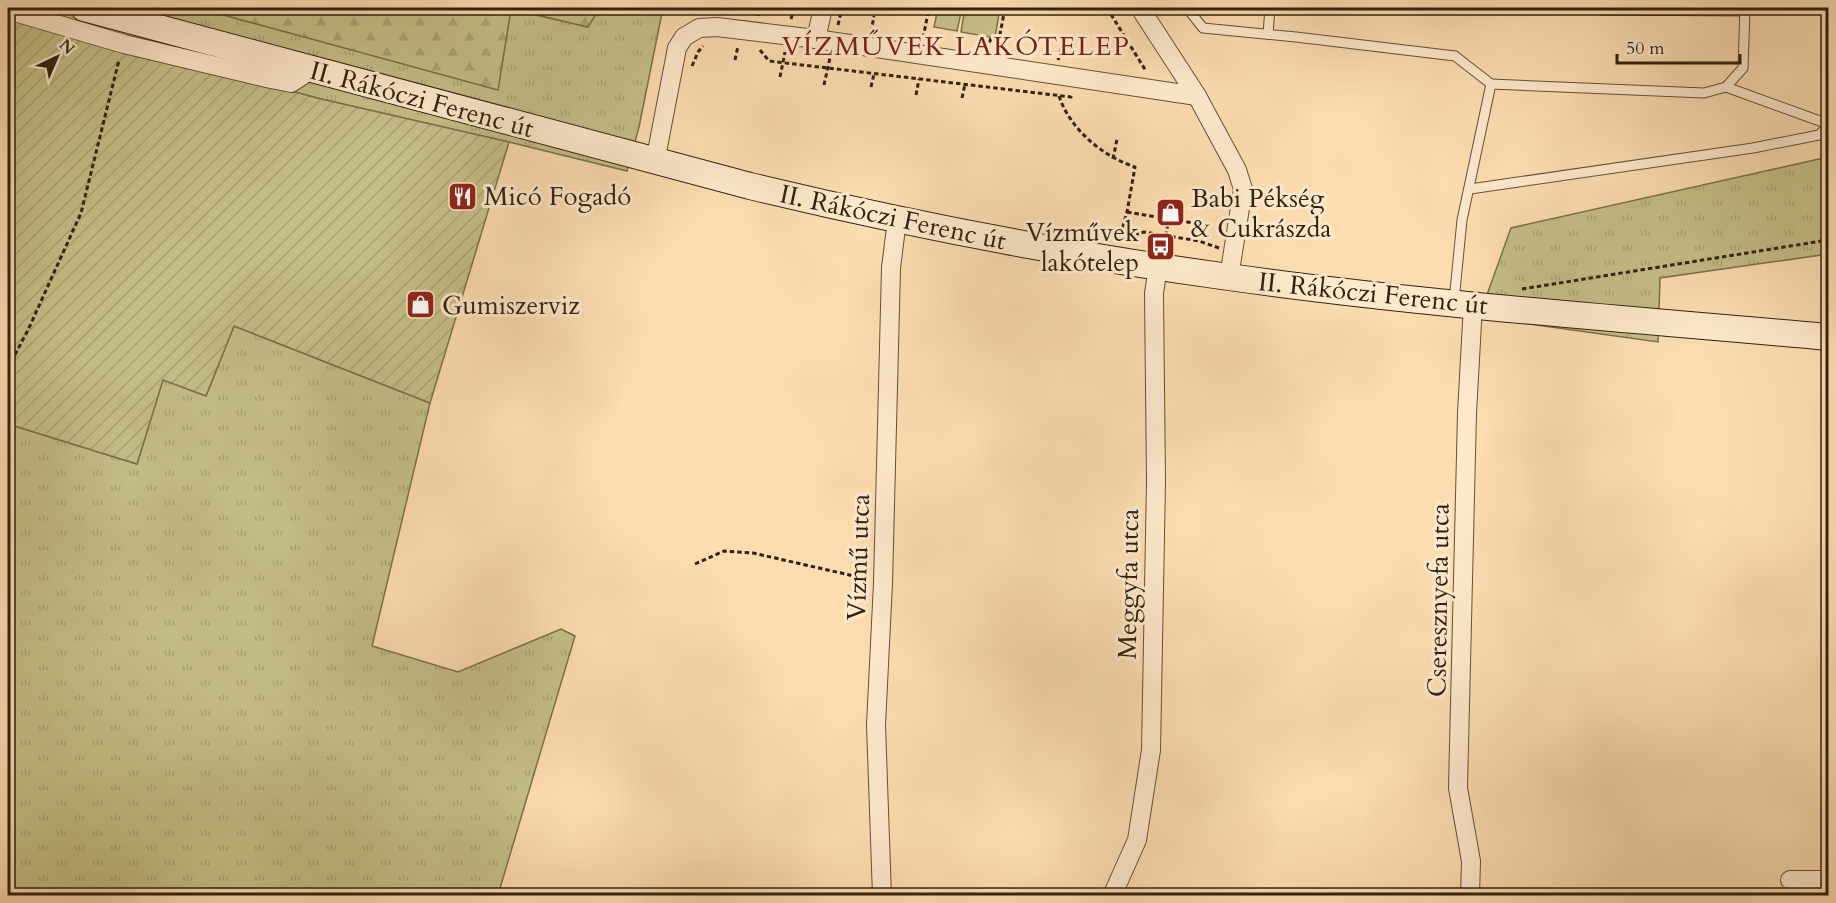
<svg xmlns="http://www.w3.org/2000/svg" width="1836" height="903" viewBox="0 0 1836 903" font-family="Cardo,serif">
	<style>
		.grass { fill: url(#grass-tufts); stroke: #7a704c; stroke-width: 1.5 }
		.forest { fill: url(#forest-firs); stroke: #7a704c; stroke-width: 1.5 }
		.park { fill: #c5bf87; stroke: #7a704c; stroke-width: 1.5 }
		.garden { fill: url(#garden-furrows); stroke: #7a704c; stroke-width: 1.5 }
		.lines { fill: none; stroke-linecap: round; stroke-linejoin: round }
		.lane-casing { stroke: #625038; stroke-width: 11 }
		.street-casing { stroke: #625038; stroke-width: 20 }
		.secondary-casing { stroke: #2f2110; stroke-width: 28 }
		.path { stroke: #2f2110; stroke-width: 3; stroke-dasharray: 4.5 3; stroke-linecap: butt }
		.lane { stroke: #fee9cc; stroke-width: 9 }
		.street { stroke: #fee9cc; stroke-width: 18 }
		.secondary { stroke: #fee9cc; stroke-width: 26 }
		.labels { text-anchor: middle; stroke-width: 6; stroke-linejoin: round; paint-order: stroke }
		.street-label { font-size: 26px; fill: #2f2110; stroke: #fee9cc }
		.poi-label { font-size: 26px; fill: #2f2110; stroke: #fee9cc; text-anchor: start }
		.neighbourhood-label { font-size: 27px; letter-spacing: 1.5px; fill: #7a1f14; stroke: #fee9cc }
	</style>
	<defs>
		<pattern id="grass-tufts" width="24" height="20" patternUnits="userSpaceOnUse" patternTransform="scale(1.5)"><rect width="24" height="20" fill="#c5bf87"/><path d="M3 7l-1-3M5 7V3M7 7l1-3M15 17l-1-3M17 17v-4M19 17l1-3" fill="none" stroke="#aaa474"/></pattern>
		<pattern id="forest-firs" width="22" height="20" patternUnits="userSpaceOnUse" patternTransform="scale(1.5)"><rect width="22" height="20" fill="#c5bf87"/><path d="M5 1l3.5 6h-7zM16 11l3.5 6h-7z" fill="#aaa474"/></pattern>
		<pattern id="garden-furrows" width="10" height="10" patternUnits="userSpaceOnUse" patternTransform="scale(1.5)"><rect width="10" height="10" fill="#c5bf87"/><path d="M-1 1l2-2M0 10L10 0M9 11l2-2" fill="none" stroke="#aaa474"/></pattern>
	</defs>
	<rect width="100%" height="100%" fill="#fdddb0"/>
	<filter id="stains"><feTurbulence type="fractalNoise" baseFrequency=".00333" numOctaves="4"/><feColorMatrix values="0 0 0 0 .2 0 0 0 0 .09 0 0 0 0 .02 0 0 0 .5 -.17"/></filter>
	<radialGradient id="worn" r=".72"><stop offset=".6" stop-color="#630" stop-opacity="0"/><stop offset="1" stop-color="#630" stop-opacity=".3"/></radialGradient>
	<g class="grass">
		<polygon points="8,8 198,8 498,89 511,9 587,27 600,8 663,8 639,127 627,171 509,142 321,99 8,15"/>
		<polygon points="1828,157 1828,254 1660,278 1658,342 1479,317 1511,228"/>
		<polygon points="234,326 430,403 372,646 458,672 561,629 575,636 498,895 8,895 8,424 137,464 163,379 206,396"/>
	</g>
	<polygon class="forest" points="198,8 600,8 588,27 511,9 498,90"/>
	<g class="park">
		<polygon points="938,8 962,8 957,31 934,27"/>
		<polygon points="965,8 1000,8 995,38 961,32"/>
	</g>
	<polygon class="garden" points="8,15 321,99 509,142 430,403 234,326 206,396 163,380 137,464 8,424"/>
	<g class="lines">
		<defs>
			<g id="lane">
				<polyline points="1187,8 1203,28 1296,37 1455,56 1491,84 1462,220 1454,301"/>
				<polyline points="1601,10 1744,11"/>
				<polyline points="1268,34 1270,8"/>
				<polyline points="1491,84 1704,93 1726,87 1743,68 1745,8"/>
				<polyline points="1726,87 1828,124"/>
				<polyline points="1470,189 1753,148 1819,135 1828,126"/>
			</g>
			<g id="street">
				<polyline points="1140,8 1197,96 1237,170 1243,189 1229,277"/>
				<polyline points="8,10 124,44 271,79 291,83 302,76 304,67"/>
				<polyline points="816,39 823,8"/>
				<polyline points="655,162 677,48 684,37 699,28 717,27 816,39 1197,96"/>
				<polyline points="1790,880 1828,880"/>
				<polyline points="882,896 876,725 883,583 891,268 897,220"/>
				<polyline points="1112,896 1137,840 1151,750 1156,481 1154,293 1158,267"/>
				<polyline points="1470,896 1471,861 1458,788 1467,413 1473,305"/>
			</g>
			<path id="secondary" d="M84 8 750 186C908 224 1068 255 1229 277 1428 305 1629 319 1828 337"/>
		</defs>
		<use href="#lane" class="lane-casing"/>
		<use href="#street" class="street-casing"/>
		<use href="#secondary" class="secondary-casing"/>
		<g class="path">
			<polyline points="1107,8 1146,71"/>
			<polyline points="1066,15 1068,8"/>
			<polyline points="758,16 760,8"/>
			<polyline points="791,19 794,8"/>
			<polyline points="838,25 842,8"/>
			<polyline points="871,32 874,16"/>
			<polyline points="923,38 929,8"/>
			<polyline points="991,38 990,41 998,43"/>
			<polyline points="760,50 769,61 1071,97 1072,95"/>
			<polyline points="997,50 1005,8"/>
			<polyline points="735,60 738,46"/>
			<polyline points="1058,60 1061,49"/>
			<polyline points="692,66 698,52 703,46"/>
			<polyline points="780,77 785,52"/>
			<polyline points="824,85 830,58"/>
			<polyline points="871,87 874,74"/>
			<polyline points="916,95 919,79"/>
			<path d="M1059 96C1070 129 1102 156 1135 167L1127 212 1119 240"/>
			<polyline points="962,98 965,84"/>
			<polyline points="1113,159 1117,139"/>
			<polyline points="1127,212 1199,224"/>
			<polyline points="1166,236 1169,217"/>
			<polyline points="1120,239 1144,232 1199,241 1219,248"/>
			<polyline points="1522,289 1828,240"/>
			<polyline points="8,368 28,330 81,213 119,60"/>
			<polyline points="695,564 724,551 753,553 867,579"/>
		</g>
		<use href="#lane" class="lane"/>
		<use href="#street" class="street"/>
		<use href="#secondary" class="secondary"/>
	</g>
	<defs>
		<symbol id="restaurant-square" viewBox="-11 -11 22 22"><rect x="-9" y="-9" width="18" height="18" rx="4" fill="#8f2418" stroke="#fee9cc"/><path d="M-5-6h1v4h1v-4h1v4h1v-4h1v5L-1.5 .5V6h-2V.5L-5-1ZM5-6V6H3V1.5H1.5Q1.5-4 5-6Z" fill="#fff"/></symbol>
		<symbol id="shop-square" viewBox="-11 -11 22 22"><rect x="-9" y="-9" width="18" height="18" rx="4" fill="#8f2418" stroke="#fee9cc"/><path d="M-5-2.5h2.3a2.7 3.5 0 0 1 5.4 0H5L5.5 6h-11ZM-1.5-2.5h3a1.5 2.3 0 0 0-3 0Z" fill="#fff"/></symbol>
		<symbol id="bus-square" viewBox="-11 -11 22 22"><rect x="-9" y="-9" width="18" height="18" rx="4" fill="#8f2418" stroke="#fee9cc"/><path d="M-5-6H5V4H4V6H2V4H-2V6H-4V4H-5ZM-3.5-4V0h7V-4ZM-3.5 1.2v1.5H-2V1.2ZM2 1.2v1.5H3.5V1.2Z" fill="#fff"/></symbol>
	</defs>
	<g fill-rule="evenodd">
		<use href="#restaurant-square" x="446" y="180" width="33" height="33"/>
		<use href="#shop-square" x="1154" y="196" width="33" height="33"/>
		<use href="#bus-square" x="1144" y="230" width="33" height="33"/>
		<use href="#shop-square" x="404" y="288" width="33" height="33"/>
	</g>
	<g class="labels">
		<g class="street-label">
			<text transform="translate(422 99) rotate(15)" y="9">II. Rákóczi Ferenc út</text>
			<text transform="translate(893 217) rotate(12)" y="9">II. Rákóczi Ferenc út</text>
			<text transform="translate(1373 293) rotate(6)" y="9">II. Rákóczi Ferenc út</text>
			<text transform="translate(858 557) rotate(-88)" y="9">Vízmű utca</text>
			<text transform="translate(1128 584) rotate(-89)" y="9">Meggyfa utca</text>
			<text transform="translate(1438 600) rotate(-89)" y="9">Cseresznyefa utca</text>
		</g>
		<g class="poi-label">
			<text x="484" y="205">Micó Fogadó</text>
			<text x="1191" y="207">Babi Pékség<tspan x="1191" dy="30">&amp; Cukrászda</tspan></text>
			<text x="1139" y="241" text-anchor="end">Vízművek<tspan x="1139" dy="30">lakótelep</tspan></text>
			<text x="442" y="314">Gumiszerviz</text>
		</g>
		<g class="neighbourhood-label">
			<text x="956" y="55">VÍZMŰVEK LAKÓTELEP</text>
		</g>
	</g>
	<rect width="1836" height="903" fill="none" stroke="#fdddb0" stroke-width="30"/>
	<rect x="9" y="9" width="1818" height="885" fill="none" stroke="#2f2110" stroke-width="3"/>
	<rect x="15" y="15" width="1806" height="873" fill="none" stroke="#2f2110" stroke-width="1.5"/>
	<g transform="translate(57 57) rotate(44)" stroke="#fee9cc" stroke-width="4.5" paint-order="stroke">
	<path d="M0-4.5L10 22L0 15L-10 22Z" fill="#2f2110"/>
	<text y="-9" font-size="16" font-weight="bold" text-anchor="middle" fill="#2f2110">N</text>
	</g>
	<path d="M1617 54v9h123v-9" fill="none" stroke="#2f2110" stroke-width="3"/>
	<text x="1626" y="54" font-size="18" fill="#2f2110" stroke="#fee9cc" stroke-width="4.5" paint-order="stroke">50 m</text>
	<rect width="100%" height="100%" filter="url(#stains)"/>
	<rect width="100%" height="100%" fill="url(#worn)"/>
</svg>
